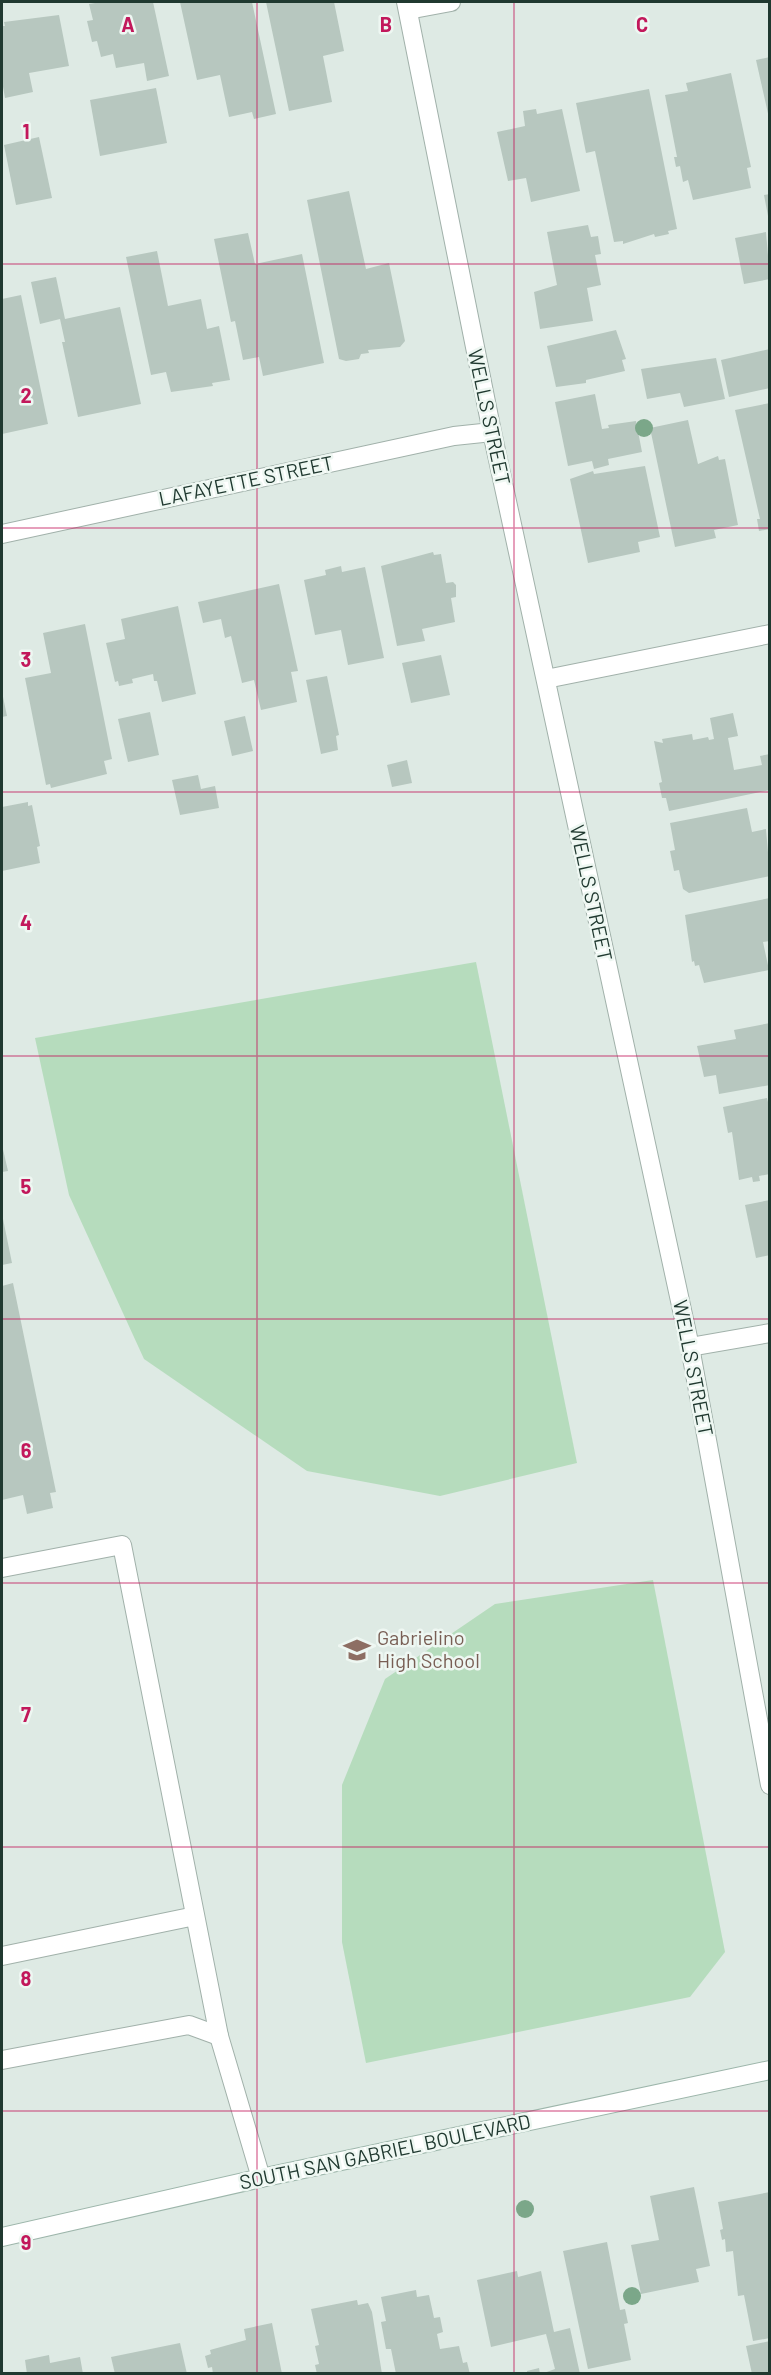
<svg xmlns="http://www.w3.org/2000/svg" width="771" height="2375" viewBox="0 0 771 2375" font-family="Barlow,sans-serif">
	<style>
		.green { fill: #b6dcbd }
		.building { fill: #b7c7bf }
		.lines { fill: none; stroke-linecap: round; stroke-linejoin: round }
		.service-casing { stroke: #a1b1aa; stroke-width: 20 }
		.minor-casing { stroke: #a1b1aa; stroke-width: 20 }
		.secondary-casing { stroke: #9db6ab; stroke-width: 20 }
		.service { stroke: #fff; stroke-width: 18 }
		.minor { stroke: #fff; stroke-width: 18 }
		.secondary { stroke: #fff; stroke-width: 18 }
		.tree { fill: #7ba789 }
		.grid { fill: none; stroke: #c2185b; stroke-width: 1.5; stroke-opacity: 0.55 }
		.labels { text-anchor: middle; stroke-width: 5; stroke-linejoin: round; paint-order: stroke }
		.street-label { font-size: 20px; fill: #203930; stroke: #eef7f2 }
		.education-label { font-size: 20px; fill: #785e54; stroke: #eef7f2; text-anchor: start }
		.grid-label { font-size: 20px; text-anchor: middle; font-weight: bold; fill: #c2185b; stroke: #eef7f2; stroke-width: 5; stroke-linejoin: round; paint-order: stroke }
	</style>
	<rect width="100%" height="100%" fill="#deeae4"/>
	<g class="green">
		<polygon points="476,962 577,1463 440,1496 307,1471 144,1359 69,1195 35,1038"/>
		<polygon points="653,1580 725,1952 690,1997 366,2063 342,1942 342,1785 385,1679 495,1604"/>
	</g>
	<g class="building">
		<polygon points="101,2 153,2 169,76 147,81 144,63 116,68 113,54 101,57 97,41 92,42 87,21 93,20 89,4"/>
		<polygon points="180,2 252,2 276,114 254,119 252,112 229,117 220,75 197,80"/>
		<polygon points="266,2 334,2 344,51 323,56 332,102 289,111"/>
		<polygon points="59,15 69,66 29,73 33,92 5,98 2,81 2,26 5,26 4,22"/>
		<polygon points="770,57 770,117 769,118 756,60"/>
		<polygon points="731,73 751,167 747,168 751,188 693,200 688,180 683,182 680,166 676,167 674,157 677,157 665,95 688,91 686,83"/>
		<polygon points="156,88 167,143 100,156 90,100"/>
		<polygon points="649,89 677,229 668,231 669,234 655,237 654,234 623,244 623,241 614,242 595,151 586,153 576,103"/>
		<polygon points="536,109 537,114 562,109 580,191 531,202 526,178 508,181 497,132 525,126 523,111"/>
		<polygon points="39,137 52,198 16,205 4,145"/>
		<polygon points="349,191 366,269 389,263 405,341 400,347 368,350 369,353 361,354 359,359 346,361 339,359 307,200"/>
		<polygon points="770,194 770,215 768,216 764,195"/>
		<polygon points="588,225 591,237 598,236 601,254 595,255 601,285 587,288 593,321 540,329 534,292 557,285 547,232"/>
		<polygon points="766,232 770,279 744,284 735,238"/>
		<polygon points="248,233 255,264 302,254 324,363 263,376 259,357 243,360 235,321 231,322 214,239"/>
		<polygon points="157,251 168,306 201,299 207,329 219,326 230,380 212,383 213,386 171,392 166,372 151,375 126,257"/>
		<polygon points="56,277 65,319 120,307 141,404 78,417 62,342 65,342 60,319 40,324 31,282"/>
		<polygon points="21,295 48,424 2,434 2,299"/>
		<polygon points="616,330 626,359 622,360 625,371 586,380 586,383 556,387 547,346"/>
		<polygon points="770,349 770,388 729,397 721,360"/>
		<polygon points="716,358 725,399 684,407 680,393 647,399 641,369"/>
		<polygon points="595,394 602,429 609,428 608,425 636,421 642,452 608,459 609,465 594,469 592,461 568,466 555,402"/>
		<polygon points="770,403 770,529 759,531 757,519 760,519 735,410"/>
		<polygon points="688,420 698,464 718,456 719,460 725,459 738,525 714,530 716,538 675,547 650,428"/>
		<polygon points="645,466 660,537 638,542 640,552 588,563 570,479 593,471 594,474"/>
		<polygon points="433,552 434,555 441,554 446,583 453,582 456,585 456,597 451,598 455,622 422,629 425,641 397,646 381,566"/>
		<polygon points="341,566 342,572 365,567 384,658 348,665 341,630 315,635 304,580 326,575 325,570"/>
		<polygon points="279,584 298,671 291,672 297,702 261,710 254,680 242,683 231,636 225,638 221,619 203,623 198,602"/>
		<polygon points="178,606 196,694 162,702 157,681 154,681 153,674 132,679 133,683 119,686 118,681 115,682 106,643 125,639 121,619"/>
		<polygon points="85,624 112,759 104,761 107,774 51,788 50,784 46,785 25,678 51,673 43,633"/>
		<polygon points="441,655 450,695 411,703 402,663"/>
		<polygon points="327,676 339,735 336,736 338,750 321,754 306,680"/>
		<polygon points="2,692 7,716 2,717"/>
		<polygon points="150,712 159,755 128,762 118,719"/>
		<polygon points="733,713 738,736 728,738 734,770 762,765 760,756 770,754 770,790 669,811 666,798 662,798 659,783 662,782 654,741 663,743 662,739 692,734 693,740 708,737 709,740 714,739 710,718"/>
		<polygon points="245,716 253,751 232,756 224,721"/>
		<polygon points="407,760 412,783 392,787 387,765"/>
		<polygon points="198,775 201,789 215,786 219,808 180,815 172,780"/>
		<polygon points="28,802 28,806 32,805 40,846 37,847 40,863 2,871 2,807"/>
		<polygon points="747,808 752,832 766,829 770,876 689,893 683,889 679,870 674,871 670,851 675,850 670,823"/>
		<polygon points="770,898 770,941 763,942 769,970 704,983 699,965 695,966 694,961 692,962 685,915"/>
		<polygon points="770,1023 770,1085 719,1094 716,1075 704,1077 697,1046 736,1039 734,1030"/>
		<polygon points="767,1098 770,1110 770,1174 759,1176 760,1181 753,1182 752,1177 739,1180 732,1132 728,1133 723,1107"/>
		<polygon points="2,1145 8,1171 2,1172"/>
		<polygon points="770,1200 770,1255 756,1258 745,1205"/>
		<polygon points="2,1214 12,1263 2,1265"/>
		<polygon points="13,1283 56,1492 50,1493 53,1508 27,1514 23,1495 2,1500 2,1286"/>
		<polygon points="694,2187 710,2266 696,2269 699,2282 641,2294 631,2245 659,2240 650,2196"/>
		<polygon points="770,2192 770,2338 753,2341 744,2295 738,2296 733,2251 726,2252 725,2239 722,2240 720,2230 723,2229 718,2202"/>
		<polygon points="607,2242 620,2310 625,2309 628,2323 624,2324 631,2360 588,2369 563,2251"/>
		<polygon points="517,2271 518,2277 541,2271 554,2332 570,2328 580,2374 541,2374 555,2369 546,2334 491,2347 477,2280"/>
		<polygon points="416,2290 417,2297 429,2295 434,2318 440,2317 443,2332 437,2334 440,2349 459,2346 463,2363 467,2362 470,2374 396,2374 391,2349 386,2349 381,2322 386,2321 381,2297"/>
		<polygon points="357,2300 358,2305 368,2303 372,2312 382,2374 317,2374 315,2365 319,2364 315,2346 319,2345 311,2309"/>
		<polygon points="272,2323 282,2374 213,2374 212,2367 208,2368 205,2356 211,2354 210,2350 246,2340 244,2329"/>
		<polygon points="770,2341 770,2374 752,2374 746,2346"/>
		<polygon points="180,2343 187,2374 115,2374 111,2357"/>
		<polygon points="49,2355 50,2363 80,2357 83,2374 27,2374 25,2360"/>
		<polygon points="539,2368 540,2374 527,2374 527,2371"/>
	</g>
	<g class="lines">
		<defs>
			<g id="service">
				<polyline points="2,1568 122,1545 219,2036 261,2178"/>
				<polyline points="2,1956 195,1916"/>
				<polyline points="2,2060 189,2025 219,2036"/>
			</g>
			<g id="minor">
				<polyline points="406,2 492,432 690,1347 770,1785"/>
				<polyline points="408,10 451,2"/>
				<polyline points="2,534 454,436 492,432"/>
				<polyline points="546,679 770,634"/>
				<polyline points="690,1347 770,1333"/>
			</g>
			<polyline id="secondary" points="2,2237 261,2178 770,2070"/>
		</defs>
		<use href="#service" class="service-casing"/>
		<use href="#minor" class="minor-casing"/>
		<use href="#secondary" class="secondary-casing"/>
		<use href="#service" class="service"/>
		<use href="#minor" class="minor"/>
		<use href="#secondary" class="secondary"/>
	</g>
	<g class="tree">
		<circle cx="644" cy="428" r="9"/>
		<circle cx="525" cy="2209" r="9"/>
		<circle cx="632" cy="2296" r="9"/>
	</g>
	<path class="grid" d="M257 2V2374M514 2V2374M2 264H770M2 528H770M2 792H770M2 1056H770M2 1319H770M2 1583H770M2 1847H770M2 2111H770"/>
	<defs>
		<symbol id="school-bare" viewBox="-9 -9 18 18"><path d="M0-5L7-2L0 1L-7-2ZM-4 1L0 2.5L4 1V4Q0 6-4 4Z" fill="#8d6e63" stroke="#eef7f2" stroke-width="2.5" paint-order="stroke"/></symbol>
	</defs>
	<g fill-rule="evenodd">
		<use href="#school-bare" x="338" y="1631" width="38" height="38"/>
	</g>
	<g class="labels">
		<g class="street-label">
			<text transform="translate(489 417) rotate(78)" y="7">WELLS STREET</text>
			<text transform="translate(246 481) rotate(-12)" y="7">LAFAYETTE STREET</text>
			<text transform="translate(591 893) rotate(78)" y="7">WELLS STREET</text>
			<text transform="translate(693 1368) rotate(79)" y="7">WELLS STREET</text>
			<text transform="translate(385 2152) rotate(-12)" y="7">SOUTH SAN GABRIEL BOULEVARD</text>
		</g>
		<g class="education-label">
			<text x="377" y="1645">Gabrielino<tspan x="377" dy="23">High School</tspan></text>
		</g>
	</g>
	<g class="grid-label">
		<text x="128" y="32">A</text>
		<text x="386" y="32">B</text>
		<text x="642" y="32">C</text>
		<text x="26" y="139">1</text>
		<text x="26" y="403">2</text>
		<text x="26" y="667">3</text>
		<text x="26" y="930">4</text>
		<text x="26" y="1194">5</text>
		<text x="26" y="1458">6</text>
		<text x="26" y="1722">7</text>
		<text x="26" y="1986">8</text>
		<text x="26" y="2250">9</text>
	</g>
	<rect width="771" height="2375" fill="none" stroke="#203930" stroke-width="6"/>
</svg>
